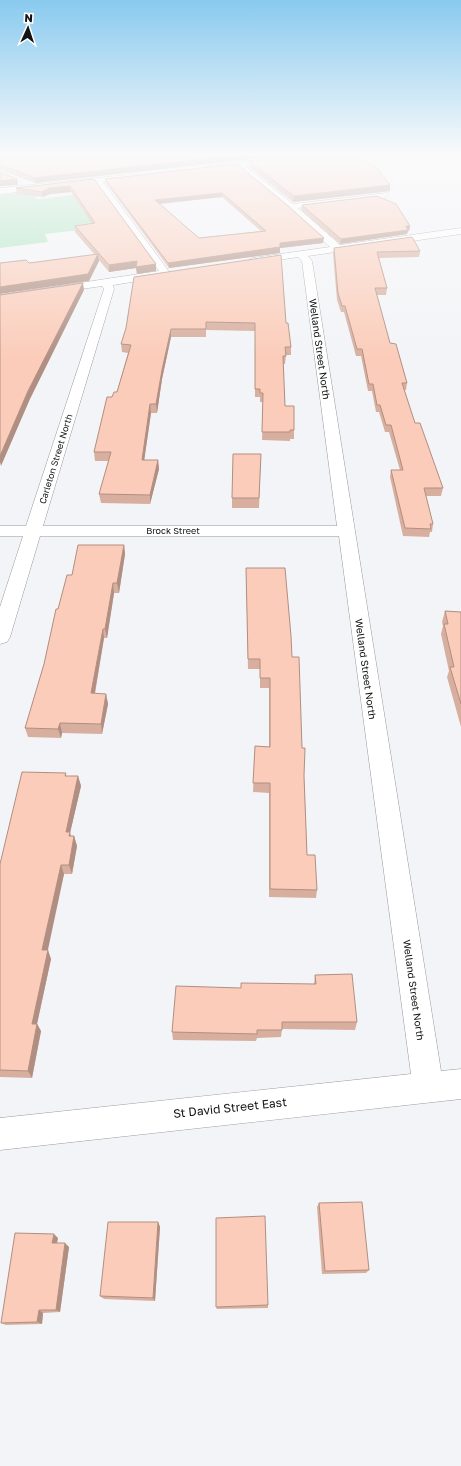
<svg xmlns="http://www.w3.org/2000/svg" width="461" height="1466" viewBox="0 0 461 1466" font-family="'Golos Text',sans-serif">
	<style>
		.green { fill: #ace3bf }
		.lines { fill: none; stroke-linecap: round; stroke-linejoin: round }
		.street-casing { stroke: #98999c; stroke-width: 1 }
		.street { fill: #fff; fill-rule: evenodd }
		.wall { fill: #d8af9f; fill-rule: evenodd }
		.shaded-wall { fill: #b08f82 }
		.building { fill: #fbccb9; stroke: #b08f82; fill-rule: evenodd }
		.labels { text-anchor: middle; stroke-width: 3.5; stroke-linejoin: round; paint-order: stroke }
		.far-street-label { font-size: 9px; fill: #121314; stroke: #fff }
		.street-label { font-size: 10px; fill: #121314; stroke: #fff }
		.near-street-label { font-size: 12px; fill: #121314; stroke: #fff }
	</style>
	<rect width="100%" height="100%" fill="#f3f4f7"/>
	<polygon class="green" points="33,191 37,199 93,193 115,226 45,234 48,242 0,248 0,195"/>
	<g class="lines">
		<defs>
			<polygon id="street" points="310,154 333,154 329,156 245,166 293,204 387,193 388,195 384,198 298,208 340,245 461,228 461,234 308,256 312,261 441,1071 461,1069 461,1099 0,1150 0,1118 411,1074 339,536 40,536 10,637 7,642 0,644 0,607 23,536 0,536 0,526 26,526 104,289 102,286 0,301 0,295 159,271 95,183 0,194 0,188 137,174 137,178 134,178 103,182 170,273 163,277 113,285 114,289 43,526 337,526 302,261 298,257 252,264 247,261 252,258 330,247 288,209 237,167 208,170 204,168 208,166"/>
		</defs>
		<use href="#street" class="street-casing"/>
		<use href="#street" class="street"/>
	</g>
	<g class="wall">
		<polygon points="0,154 296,154 35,183 1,170 0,170"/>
		<polygon points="249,161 390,191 293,202 249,167"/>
		<path d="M237 164 323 243 280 248V253L169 268 106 183 105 179ZM222 197 261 231 199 238 160 204Z"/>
		<polygon points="94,179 156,271 137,274 136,268 109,272 99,260 99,261 89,281 29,263 95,255 75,232 75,226 92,224 71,192 50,194 43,197 17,194 16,188"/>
		<polygon points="302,205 410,226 409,231 408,231 407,234 340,244 301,210"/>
		<polygon points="334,248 420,251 419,257 379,258 387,288 386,295 377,295 390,343 407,383 406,390 404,390 415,423 443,488 441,496 426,496 433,524 432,532 430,532 429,537 403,536 390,477 391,470 400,470 389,432 385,432 379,412 376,412 372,391 368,391 361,356 356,356 344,312 341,312 337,300 333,254"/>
		<polygon points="134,277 286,323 291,347 291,355 286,355 285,364 283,364 285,406 294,430 294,439 290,439 290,441 262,440 263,402 260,402 260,397 255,397 255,331 206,330 206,337 171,337 162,379 157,413 151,413 144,460 158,460 159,469 150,504 101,503 99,494 109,461 95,461 94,452 112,397 117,392 128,353 122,352 121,344 126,328"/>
		<polygon points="261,454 259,508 232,508 232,498"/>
		<polygon points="124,545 125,554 119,593 114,593 107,638 104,638 95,694 106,694 108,704 102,734 62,733 61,738 28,737 25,728 44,664 58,609 72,575"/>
		<polygon points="246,568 292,657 302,748 304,776 307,855 317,890 316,898 269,897 269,793 253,792 255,746 269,747 269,688 260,688 260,669 248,669"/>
		<polygon points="445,611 461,612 461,727 447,677 449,671 441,634 443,626 442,622"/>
		<polygon points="66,773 66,776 78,776 81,786 70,833 71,836 74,836 77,846 72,874 64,874 47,950 51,959 37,1024 41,1031 32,1078 0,1077 0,864"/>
		<polygon points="315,975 357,1022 355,1030 282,1029 281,1037 257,1038 256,1041 173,1040 172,1032 241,988 314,984"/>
		<polygon points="319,1203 369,1270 366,1273 322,1274 317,1207"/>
		<polygon points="158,1222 160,1227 155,1301 104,1299 100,1296"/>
		<polygon points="58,1238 57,1243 69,1247 60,1312 43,1313 42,1324 6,1325 1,1323"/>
		<polygon points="268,1305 268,1308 217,1309 216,1307"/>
	</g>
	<g class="shaded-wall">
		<polygon points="248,154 296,154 35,183 34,178"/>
		<polygon points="17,179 18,185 0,186 0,181"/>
		<polygon points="390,185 390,191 293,202 294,196"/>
		<polygon points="70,186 71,192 50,194 43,197 42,192 49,188"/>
		<polygon points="222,193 222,197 156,204 155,200"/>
		<polygon points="406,226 410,226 409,231 408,231 407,234 340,244 341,239"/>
		<polygon points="324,238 323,243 280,248 280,253 169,268 168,263 280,243"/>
		<polygon points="98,254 99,261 89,281 0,294 0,287"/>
		<polygon points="137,261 156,264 156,271 137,274 136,268 109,272 109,265"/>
		<polygon points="83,283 84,290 30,399 1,466 0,462 0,456 28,391"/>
		<polygon points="171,329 171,337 162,379 157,413 156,404 162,370"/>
		<polygon points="150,404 151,413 143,469 142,460"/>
		<polygon points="158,460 159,469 150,504 150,495"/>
		<polygon points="124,545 125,554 119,593 117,583"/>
		<polygon points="113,583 114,593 107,638 105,629"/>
		<polygon points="103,629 104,638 93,703 91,693"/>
		<polygon points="106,694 108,704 102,734 101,724"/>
		<polygon points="60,723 62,733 61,738 58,729"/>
		<polygon points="78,776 81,786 70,833 73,842 66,832"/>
		<polygon points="74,836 77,846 72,874 69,865"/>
		<polygon points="61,865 64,874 46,959 42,950"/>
		<polygon points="48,950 51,959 37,1024 41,1031 32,1078 28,1071 32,1024"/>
		<polygon points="158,1222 160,1227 155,1301 153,1298"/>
		<polygon points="54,1234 58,1238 56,1247 52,1243"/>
		<polygon points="65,1243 69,1247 60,1312 56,1310"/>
		<polygon points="39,1310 43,1313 42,1324 37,1322"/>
	</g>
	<g class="building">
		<polygon points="0,154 248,154 34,178 0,164"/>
		<polygon points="313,154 353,154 377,168 390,185 294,196 249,161"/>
		<path d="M237 164 287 205 324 238 280 243V247L168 263 105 179ZM222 193 266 231 199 238 155 200Z"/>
		<polygon points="0,172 17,179 0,181"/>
		<polygon points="94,179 156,264 136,267 137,261 109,265 75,226 95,223 70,186 49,188 42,192 16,188"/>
		<polygon points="377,196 396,204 410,226 406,226 408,230 341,239 302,205"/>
		<polygon points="412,237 420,251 377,252 387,288 375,288 390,343 396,344 407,383 402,383 415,423 420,423 443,488 424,488 433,524 430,524 431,529 405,528 391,470 403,470 391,425 386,425 380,405 377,405 373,384 369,384 362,349 357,349 345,306 342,306 338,293 334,248"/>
		<polygon points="98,254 88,274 0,287 0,263 26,260 29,263"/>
		<polygon points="281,255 286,323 288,323 291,347 285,347 286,356 283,356 285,406 294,406 294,430 290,430 290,432 262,432 263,393 260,393 260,389 255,389 255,323 206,322 206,329 171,329 162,370 156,404 150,404 142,460 158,460 150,495 99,494 111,452 94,452 107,397 112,397 114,392 117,392 131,345 121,344 126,328 134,277"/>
		<polygon points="83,283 28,391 0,456 0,295"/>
		<polygon points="233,454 261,454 259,498 232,498"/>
		<polygon points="78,545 124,545 117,583 113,583 105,629 103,629 91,693 106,694 101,724 60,723 58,729 25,728 44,664 56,609 58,609 67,575 72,575"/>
		<polygon points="246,568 285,568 291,636 292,657 299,657 302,748 305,748 304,776 307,855 315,855 317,890 270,889 270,783 253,783 255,746 270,747 270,678 260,678 260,659 248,659"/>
		<polygon points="445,611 461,612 461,704 450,667 454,667 444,624 448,624"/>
		<polygon points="22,772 66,773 65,776 78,776 66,832 70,832 69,836 74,836 69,865 61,865 42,950 48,950 32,1024 37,1024 28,1071 0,1070 0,864"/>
		<polygon points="352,974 357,1022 282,1022 282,1030 257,1030 257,1034 172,1032 176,986 241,988 241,983 316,984 315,975"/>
		<polygon points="362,1202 369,1270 325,1271 319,1203"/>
		<polygon points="265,1216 268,1305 216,1307 216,1218"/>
		<polygon points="108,1222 158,1222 153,1298 100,1296"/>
		<polygon points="15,1233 54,1234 52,1243 65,1243 56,1310 39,1310 37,1322 1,1323"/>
	</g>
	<linearGradient id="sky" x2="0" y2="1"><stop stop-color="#89caef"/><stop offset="0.43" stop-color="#fafafb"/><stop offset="1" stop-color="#fafafb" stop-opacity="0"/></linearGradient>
	<rect width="461" height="359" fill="url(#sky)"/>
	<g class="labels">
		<g class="far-street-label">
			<text transform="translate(56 459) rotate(-73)" y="3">Carleton Street North</text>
			<text x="173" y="534">Brock Street</text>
		</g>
		<g class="street-label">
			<text transform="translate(320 349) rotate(82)" y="4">Welland Street North</text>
			<text transform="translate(366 669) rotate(82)" y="4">Welland Street North</text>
			<text transform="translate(414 990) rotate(82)" y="4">Welland Street North</text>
		</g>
		<g class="near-street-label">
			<text transform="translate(230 1108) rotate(-6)" y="4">St David Street East</text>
		</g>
	</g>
	<g transform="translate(28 28) rotate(3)" stroke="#ffffff" stroke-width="3" paint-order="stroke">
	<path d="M0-3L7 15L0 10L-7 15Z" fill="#121314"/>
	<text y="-6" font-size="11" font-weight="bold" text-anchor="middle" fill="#121314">N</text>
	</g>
</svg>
